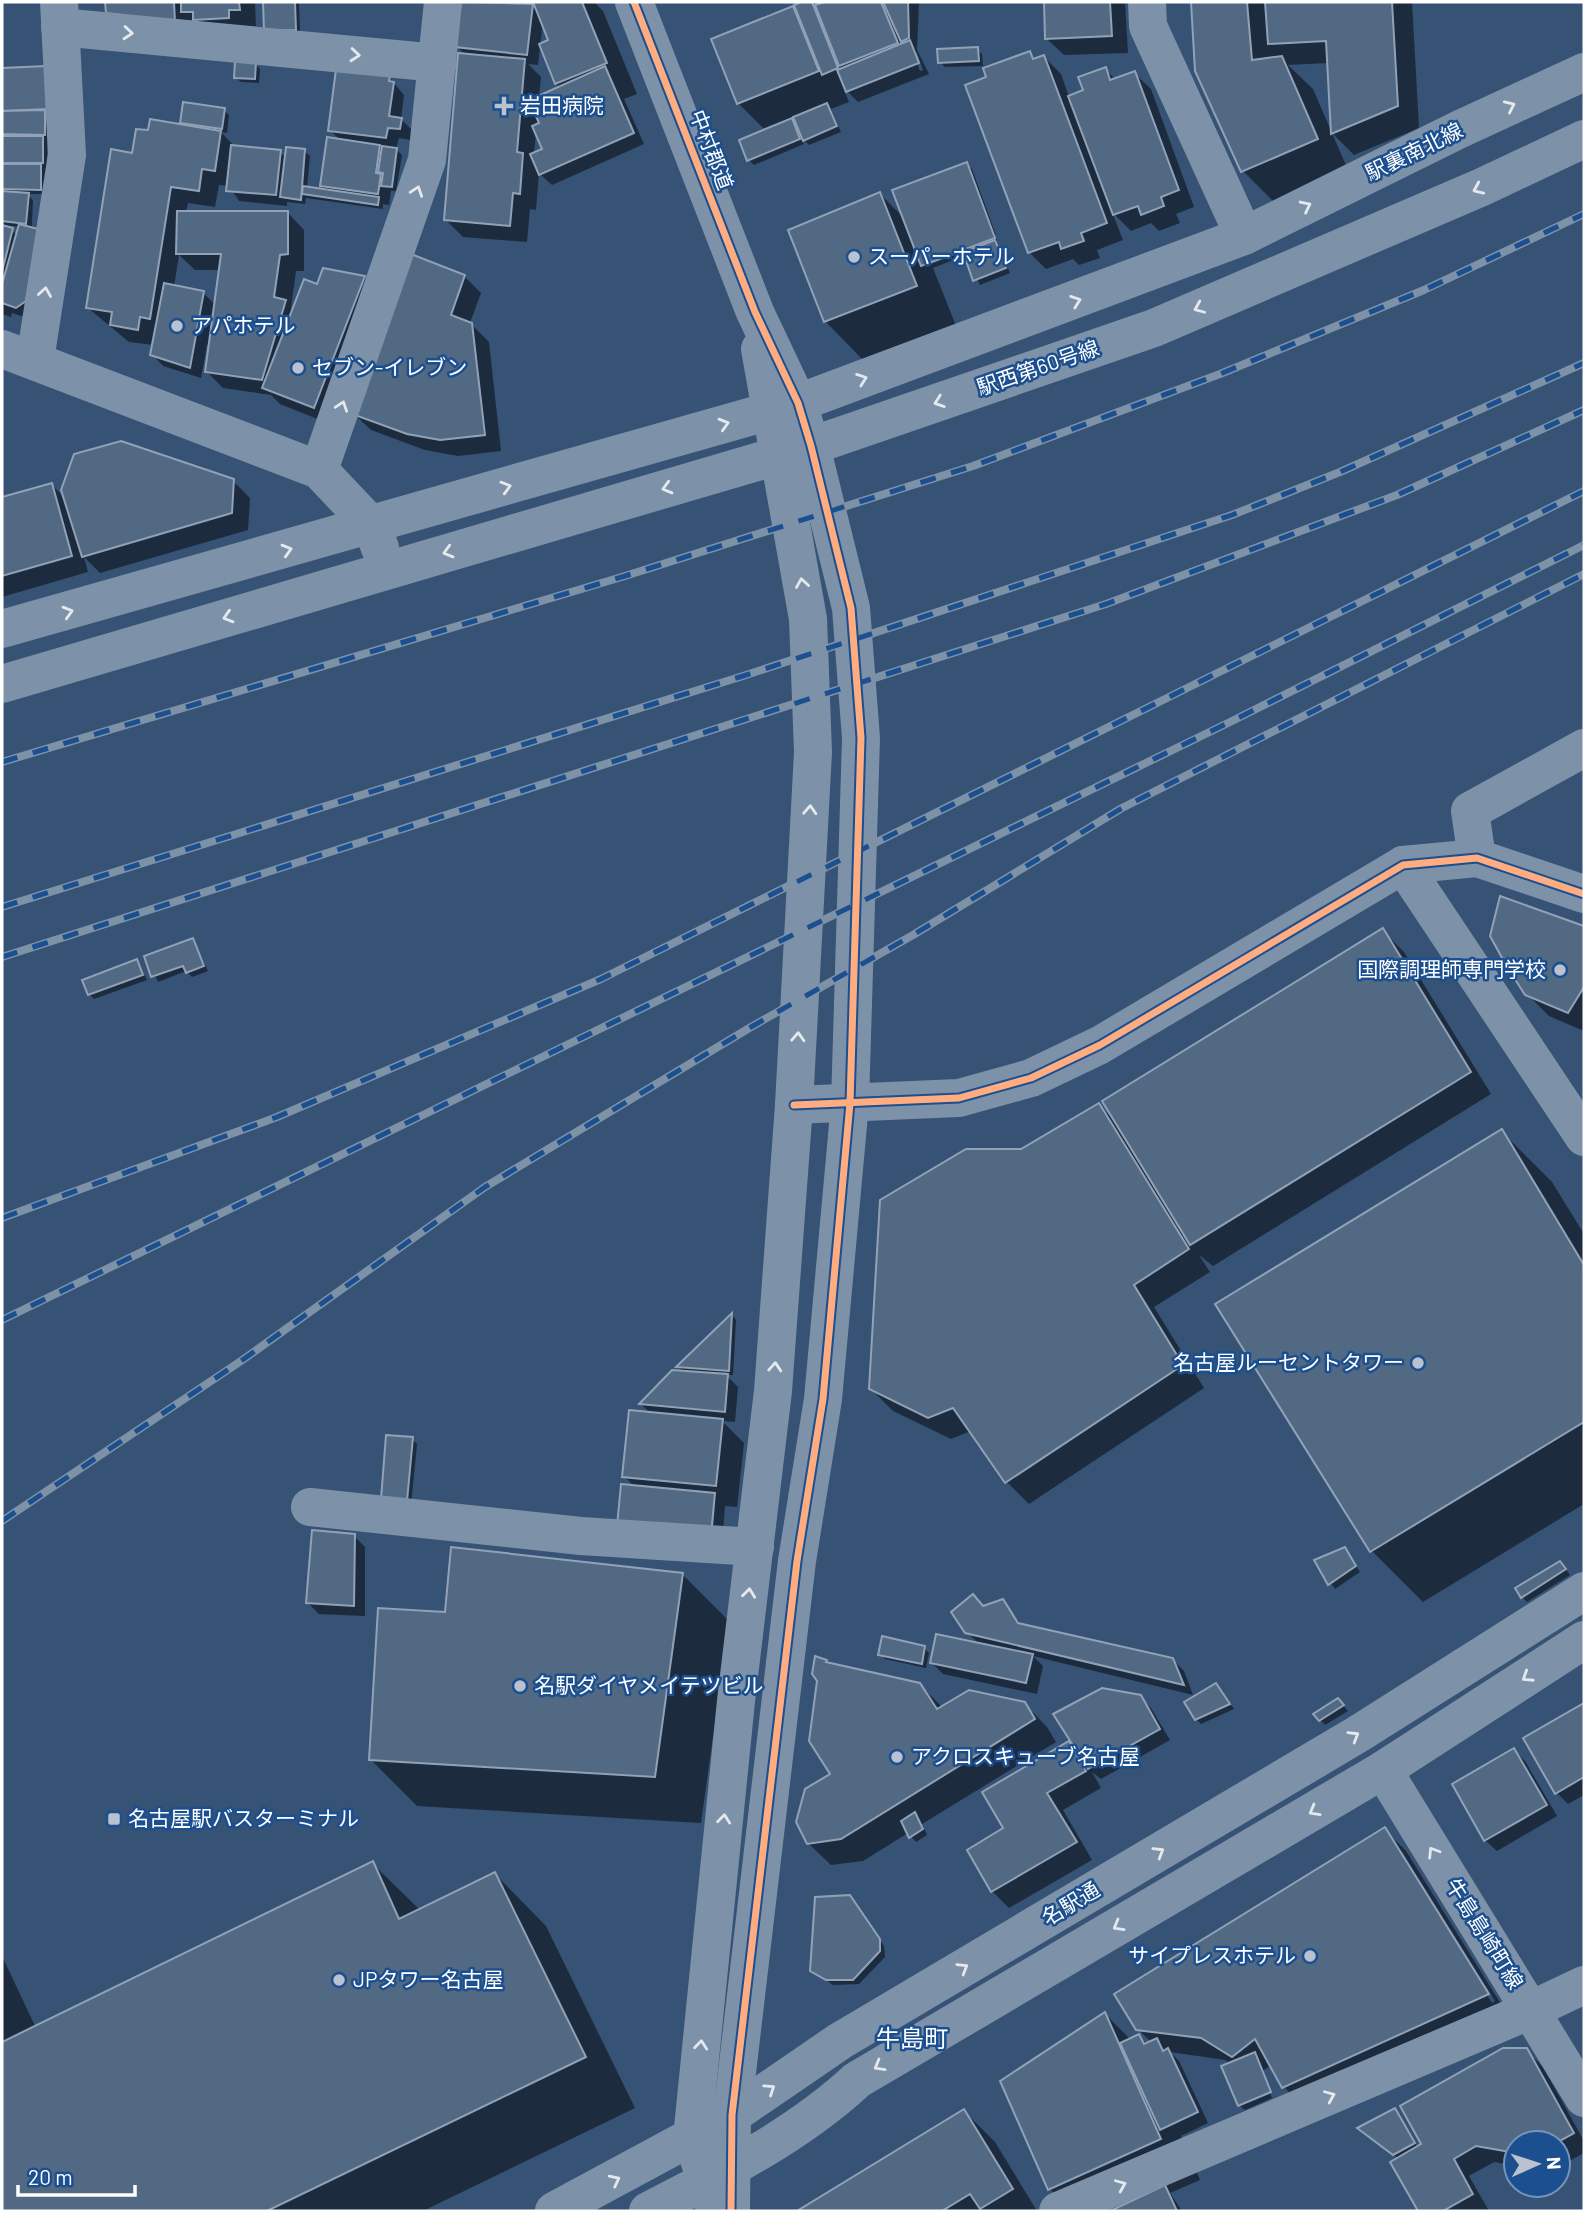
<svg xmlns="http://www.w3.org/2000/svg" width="1586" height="2213" viewBox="0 0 1586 2213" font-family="Barlow,'Noto Sans JP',sans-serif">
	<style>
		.shadow { fill: #0007; fill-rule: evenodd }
		.building { fill: #526984; stroke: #92a2b6; stroke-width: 2 }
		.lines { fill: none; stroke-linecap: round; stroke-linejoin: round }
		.minor { stroke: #7d92a8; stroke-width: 38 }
		.rail-casing { stroke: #7e92a7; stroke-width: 8 }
		.rail { stroke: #1b4f8f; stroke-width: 5; stroke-dasharray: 16; stroke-linecap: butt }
		.cycleway-casing { stroke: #1b4f8f; stroke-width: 11 }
		.cycleway { stroke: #ffac80; stroke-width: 7 }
		.oneway { stroke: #e5e9ee }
		.poi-dot { fill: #b9c2ce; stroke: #1b4f8f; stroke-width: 2.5 }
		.labels { text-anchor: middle; stroke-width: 5; stroke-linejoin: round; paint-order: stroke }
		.poi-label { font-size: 21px; fill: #fff; stroke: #1b4f8f; text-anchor: start }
		.street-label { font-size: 21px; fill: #fff; stroke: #1b4f8f }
		.quarter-label { font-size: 24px; fill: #fff; stroke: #1b4f8f }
	</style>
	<rect width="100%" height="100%" fill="#365274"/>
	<g class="shadow">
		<polygon points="107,2 255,2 256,26 200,28 190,19 191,38 108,12"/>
		<polygon points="265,2 299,2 300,34 266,30"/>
		<path d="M462 2 532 6 539 13 535 2H594L603 11 637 94 624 99 644 144 552 185 539 173 536 210 530 209 527 242 463 237 446 220 466 55 457 47ZM543 21 551 41 556 83 561 88 539 97 541 77 528 64 538 65ZM536 132 544 150 534 154Z"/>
		<path d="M806 2H811L815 7 828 2H919L917 50 929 74 858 102 843 87 849 102 831 109 841 132 809 145 800 136 804 144 754 165 749 160 766 131 738 103 792 8 800 16 796 6ZM913 53H917L923 70 920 71Z"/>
		<polygon points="1046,2 1125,2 1128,53 1064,55 1047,39"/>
		<polygon points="1192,2 1412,2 1419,128 1354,155 1332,133 1329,63 1288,65 1313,89 1348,170 1274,202 1243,171 1197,71"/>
		<polygon points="977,49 982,54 983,66 945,67 940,62"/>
		<polygon points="1029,53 1036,60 1044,57 1061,74 1069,97 1085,91 1105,69 1116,80 1134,73 1151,89 1194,207 1176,214 1180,223 1159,231 1151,223 1131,231 1112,212 1123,240 1097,250 1100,258 1079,265 1073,259 1046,269 1029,252 988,78"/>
		<polygon points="255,64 260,69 259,83 241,82 235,77"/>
		<path d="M45 68 49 120 45 194H27L33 200 28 318 12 313 11 317 2 314V70ZM4 225 20 227 18 235 4 227Z"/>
		<path d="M389 77 404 95 401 119 412 130 410 140 399 138 396 149 402 155 396 191H391L389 205 383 204V209L306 198 305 204 287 202V206L239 201 229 186 219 185 215 207 188 203 186 213H288L304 230V271H296L291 308 294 311 318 287 324 270 365 277 381 294 330 424 280 404 271 395 223 388 206 371 210 345H207L201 378 163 366 152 354 154 345 129 342 88 308 134 155 150 132 187 127 182 123 224 110 229 115 227 133 221 132 236 148 280 152 286 158 304 151 310 156 307 188 327 191 321 186 341 141 330 130ZM179 255 195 270H221L216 305 203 293 174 287Z"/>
		<polygon points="966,164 972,169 996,235 931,260 931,264 997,239 997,244 1010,273 980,285 966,255 933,268 956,326 865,362 825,321 880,194 905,219"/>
		<polygon points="464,276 481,293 470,323 489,342 501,451 458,456 425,450 371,430 354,414"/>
		<polygon points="233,481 250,498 248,530 100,573 84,557 88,572 2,597 2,499 52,485 66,499"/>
		<polygon points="1501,898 1584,928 1584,1031 1549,1016 1526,993"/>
		<polygon points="1382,930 1404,952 1491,1094 1213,1266 1199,1255 1210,1272 1154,1307 1204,1388 1029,1504 1007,1482 971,1431 951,1439 893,1411 871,1389 1021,1150 1099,1105 1114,1120"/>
		<polygon points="193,940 208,971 192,977 186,971 158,982 146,957"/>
		<polygon points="137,961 147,980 94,999 89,994"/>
		<polygon points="1501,1131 1552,1182 1584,1234 1584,1504 1423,1602 1372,1551 1217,1305"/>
		<path d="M732 1315 736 1320 733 1375H726L738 1387 735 1422 722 1421 744 1443 737 1507 725 1506 722 1545 630 1536 619 1525 622 1486 635 1487 624 1476 630 1412 651 1414 641 1404 673 1372 684 1373 679 1367ZM712 1505H715L712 1544 708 1543Z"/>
		<polygon points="412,1439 417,1444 411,1505 388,1503"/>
		<polygon points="354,1536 365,1547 365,1616 319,1614 308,1603"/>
		<polygon points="1349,1554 1360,1572 1335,1589 1316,1561"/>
		<polygon points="1565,1568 1570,1575 1527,1602 1522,1597"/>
		<polygon points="682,1574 729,1621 701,1823 417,1806 371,1760 446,1614"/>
		<polygon points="1003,1601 1022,1626 1172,1659 1184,1671 1193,1695 1033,1656 1043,1666 1037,1694 943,1674 932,1663 979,1644 966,1631 983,1606"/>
		<polygon points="924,1648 929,1653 926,1668 885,1659 880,1654"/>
		<polygon points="826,1661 830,1665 919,1684 943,1708 1025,1704 1047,1727 1056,1742 922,1824 927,1835 916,1842 908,1833 863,1861 831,1865 808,1843 832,1774 819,1681 814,1673"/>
		<polygon points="1221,1691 1234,1709 1201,1724 1196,1719"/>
		<polygon points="1140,1696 1151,1708 1170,1740 1101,1779 1092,1772 1101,1788 1063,1810 1092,1860 1009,1908 992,1891 1006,1829 1068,1744 1079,1755"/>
		<polygon points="1338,1700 1348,1711 1325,1725 1315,1714"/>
		<polygon points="1584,1705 1584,1795 1568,1804 1557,1793 1525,1739"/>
		<polygon points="1514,1750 1525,1761 1557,1816 1497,1851 1485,1840"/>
		<path d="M1384 1829 1406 1851 1509 2017 1306 2109 1284 2087 1272 2065 1261 2072 1272 2098 1245 2110 1239 2105 1231 2064 1225 2060 1170 2052 1179 2061 1208 2123 1181 2136 1200 2180 1170 2193 1182 2211H1072L1050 2189 1105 2014 1131 2040 1139 2036 1147 2044 1151 2042 1137 2028ZM1398 1852H1402L1495 2001 1492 2003Z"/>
		<polygon points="373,1864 420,1910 495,1874 546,1926 635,2108 423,2211 2,2211 2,1956 36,2028"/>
		<polygon points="855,1903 884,1946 885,1957 859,1984 833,1985 812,1970"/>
		<polygon points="1526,2050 1543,2067 1584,2141 1584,2153 1558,2167 1558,2143 1516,2143 1516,2166 1494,2162 1469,2176 1489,2211 1420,2211 1393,2162 1399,2159 1365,2133 1395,2110 1418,2148"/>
		<polygon points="964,2111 995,2142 1037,2211 800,2211"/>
	</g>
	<g class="building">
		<polygon points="105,2 174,2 175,22 106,13"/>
		<polygon points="181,2 239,2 240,10 229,10 229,18 193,20 193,12 181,12"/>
		<polygon points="263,2 295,2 296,30 264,31"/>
		<polygon points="461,2 533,4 527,55 455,47"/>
		<polygon points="533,2 582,2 607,63 555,84 539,44 548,40"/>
		<polygon points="801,2 812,2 838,68 822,75 794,5"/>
		<polygon points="824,2 881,2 898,43 839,66 815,5"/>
		<polygon points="883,2 908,2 909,38 901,42"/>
		<polygon points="1044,2 1110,2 1112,36 1045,39"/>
		<polygon points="1191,2 1247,2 1252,60 1282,56 1318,139 1241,172 1195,71"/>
		<polygon points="1265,2 1392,2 1398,106 1331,134 1326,41 1268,44"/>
		<polygon points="793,6 819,71 737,104 711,39"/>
		<polygon points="910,40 919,63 846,92 837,70"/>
		<polygon points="978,47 979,61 938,63 937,49"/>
		<polygon points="1030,51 1033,59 1044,55 1107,223 1081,233 1084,241 1061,249 1059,242 1028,253 965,85 986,77 983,68"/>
		<polygon points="458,53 525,59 517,152 523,153 520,194 513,193 510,226 444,220"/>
		<polygon points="235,61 256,62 255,79 234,78"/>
		<polygon points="46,66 48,109 2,111 2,68"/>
		<polygon points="605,66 634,133 539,175 530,154 542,149 532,126 539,123 529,100"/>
		<polygon points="1106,67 1110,80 1135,71 1179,190 1161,197 1164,206 1141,215 1138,206 1113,215 1068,96 1083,90 1078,77"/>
		<polygon points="336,69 390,76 389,81 394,82 389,116 402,118 400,129 388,128 386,138 328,131"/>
		<polygon points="183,102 225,108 222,129 180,123"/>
		<polygon points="827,103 837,126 803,141 793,117"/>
		<polygon points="45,110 45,135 2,134 2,111"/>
		<polygon points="792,118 800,139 747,161 739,140"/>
		<polygon points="150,119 221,131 215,171 202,169 199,191 171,187 150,319 140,317 138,330 110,325 112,312 86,308 111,149 132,153 136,129 148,130"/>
		<rect x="2" y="136" width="41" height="27"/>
		<polygon points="327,137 380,145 376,173 381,174 378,194 320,186"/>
		<polygon points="231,145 281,150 276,195 226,191"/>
		<polygon points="382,146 397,148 392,187 381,186 383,173 378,172"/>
		<polygon points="286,147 305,149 301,200 280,197"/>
		<polygon points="967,162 995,238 921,266 892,190"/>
		<polygon points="2,164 41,164 41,190 2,189"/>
		<polygon points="303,186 379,197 378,205 302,194"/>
		<polygon points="2,191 29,193 26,224 2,221"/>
		<polygon points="880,192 917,286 824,322 788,230"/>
		<polygon points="177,211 288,211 288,254 280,255 274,297 286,300 262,380 205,372 221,254 176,254"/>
		<polygon points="19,224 38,229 26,301 16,308 2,303 2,284"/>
		<polygon points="2,225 13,228 2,272"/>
		<polygon points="995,240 1006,268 973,281 963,252"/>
		<polygon points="411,254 465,275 451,315 472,323 485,435 440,440 407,434 352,414"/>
		<polygon points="323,268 365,276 314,408 262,388 304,279 317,284"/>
		<polygon points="164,283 204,291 190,368 150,355"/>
		<polygon points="121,441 234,479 232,513 82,557 61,490 74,454"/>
		<polygon points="52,483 72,556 2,576 2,497"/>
		<polygon points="1500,896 1584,926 1584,987 1568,1013 1525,995 1506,965 1490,936"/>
		<polygon points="1383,928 1471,1072 1190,1245 1102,1101"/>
		<polygon points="193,938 204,966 186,973 183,966 151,977 144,956"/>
		<polygon points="137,959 143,975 88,995 82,980"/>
		<polygon points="1099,1103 1189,1249 1134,1285 1183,1365 1005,1483 953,1408 928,1418 869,1389 880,1200 966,1149 1021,1149"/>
		<polygon points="1502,1129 1584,1265 1584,1422 1370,1552 1215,1304"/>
		<polygon points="732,1313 729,1371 676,1367"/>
		<polygon points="672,1370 728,1374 725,1412 639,1404"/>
		<polygon points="629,1410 723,1419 716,1486 622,1477"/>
		<polygon points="386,1435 413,1437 407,1501 381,1499"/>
		<polygon points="621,1484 715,1493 711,1535 617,1526"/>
		<polygon points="312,1530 355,1534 354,1606 306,1603"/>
		<polygon points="451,1547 683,1573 655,1777 369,1760 378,1608 445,1612"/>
		<polygon points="1345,1547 1356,1566 1328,1585 1314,1560"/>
		<polygon points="1560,1561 1566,1569 1521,1598 1515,1588"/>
		<polygon points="973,1594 983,1606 1003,1599 1018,1623 1173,1658 1184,1685 965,1633 951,1612"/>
		<polygon points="936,1634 1033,1654 1026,1683 930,1663"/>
		<polygon points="882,1636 925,1646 922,1664 878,1655"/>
		<polygon points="815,1656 827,1660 826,1662 920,1683 937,1709 969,1690 1025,1702 1035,1719 841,1839 807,1844 796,1822 805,1789 830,1774 809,1741 817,1681 812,1674"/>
		<polygon points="1216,1683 1230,1704 1195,1720 1184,1702"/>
		<polygon points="1102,1688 1141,1695 1160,1729 1088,1769 1053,1714"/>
		<polygon points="1338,1698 1344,1705 1319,1721 1313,1714"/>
		<polygon points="1584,1703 1584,1777 1555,1794 1523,1738"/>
		<polygon points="1069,1741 1086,1771 1047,1793 1077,1842 991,1892 967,1850 1003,1828 982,1792"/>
		<polygon points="1514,1748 1547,1805 1484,1841 1452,1784"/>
		<polygon points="915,1812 923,1829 909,1838 901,1821"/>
		<polygon points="1385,1827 1489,1994 1282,2088 1255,2039 1232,2057 1201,2038 1136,2030 1114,1994"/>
		<polygon points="373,1861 399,1919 495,1872 586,2057 267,2211 2,2211 2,2042"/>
		<polygon points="850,1895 880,1939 880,1951 853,1980 826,1980 810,1971 815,1897"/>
		<polygon points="1105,2012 1161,2139 1048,2190 1000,2081"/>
		<polygon points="1139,2034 1144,2044 1157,2038 1163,2051 1168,2048 1198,2112 1160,2130 1120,2043"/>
		<polygon points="1503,2048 1527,2048 1574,2133 1556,2143 1516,2143 1516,2153 1476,2146 1454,2159 1473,2194 1443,2211 1418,2211 1390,2162 1421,2144 1400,2106"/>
		<polygon points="1255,2052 1271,2092 1238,2106 1221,2066"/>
		<polygon points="1395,2108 1415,2143 1393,2155 1357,2128"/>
		<polygon points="964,2109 1013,2189 980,2209 970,2194 942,2211 797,2211"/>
		<polygon points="1165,2185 1177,2211 1110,2211"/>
	</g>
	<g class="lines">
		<g class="minor">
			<polyline points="634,2 755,312 798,403 811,446 851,608 861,738 850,1103 823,1399 797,1561 732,2115 731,2211"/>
			<polyline points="1147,2 1148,26 1244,236"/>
			<polyline points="60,27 438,63"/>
			<polyline points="2,349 319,470 372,526 380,548"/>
			<polyline points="35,360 67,155 59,2"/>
			<polyline points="319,470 427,160 443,2"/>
			<polyline points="2,629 798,403 1244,236 1458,130 1584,72"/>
			<polyline points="2,684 811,446 1154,328 1482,187 1584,139"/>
			<polyline points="1477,858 1470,811 1584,748"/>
			<polyline points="1403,865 1584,1137"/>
			<polyline points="794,1105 959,1098 1031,1078 1100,1045 1403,865 1477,858 1584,894"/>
			<polyline points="310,1507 581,1536 755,1547"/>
			<polyline points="1383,1770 1584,2098"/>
			<polyline points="554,2211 732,2115 840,2041 1358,1734 1584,1591"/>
			<path d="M648 2211C721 2174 798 2135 857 2080L1383 1770 1584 1640"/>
			<polyline points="716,2211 692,2138 736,1701 773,1391 794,1105 813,752 808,619 760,349"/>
			<polyline points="1058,2211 1531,2010 1584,1985"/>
		</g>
		<defs>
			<g id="rail">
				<polyline points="2,762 625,576 973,466 1220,374 1424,290 1584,214"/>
				<polyline points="2,907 743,676 1232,515 1340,472 1584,363"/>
				<polyline points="2,957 1106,604 1397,495 1584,410"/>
				<polyline points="2,1218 277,1117 601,979 1584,491"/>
				<polyline points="2,1320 1228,723 1584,545"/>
				<polyline points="2,1521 241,1361 485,1187 751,1027 913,935 1122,808 1584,574"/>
			</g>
		</defs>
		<use href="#rail" class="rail-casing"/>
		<use href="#rail" class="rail"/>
		<defs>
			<g id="cycleway">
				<polyline points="634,2 755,312 798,403 811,446 851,608 861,738 850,1103 823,1399 797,1561 732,2115 731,2211"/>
				<polyline points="794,1105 959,1098 1031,1078 1100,1045 1403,865 1477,858 1584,894"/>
			</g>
		</defs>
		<use href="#cycleway" class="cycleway-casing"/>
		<use href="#cycleway" class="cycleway"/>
	</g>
	<defs><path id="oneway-chevron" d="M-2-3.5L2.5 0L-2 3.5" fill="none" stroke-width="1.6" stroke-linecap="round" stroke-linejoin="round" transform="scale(1.75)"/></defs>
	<g class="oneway">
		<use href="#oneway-chevron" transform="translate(128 33) rotate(5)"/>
		<use href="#oneway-chevron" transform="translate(355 55) rotate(5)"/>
		<use href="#oneway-chevron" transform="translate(1510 106) rotate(-25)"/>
		<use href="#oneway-chevron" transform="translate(1478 189) rotate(156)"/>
		<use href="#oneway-chevron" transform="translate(417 191) rotate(-71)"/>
		<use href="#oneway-chevron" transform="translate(1306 206) rotate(-26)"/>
		<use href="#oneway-chevron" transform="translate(45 292) rotate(-81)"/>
		<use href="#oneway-chevron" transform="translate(1076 301) rotate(-20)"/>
		<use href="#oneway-chevron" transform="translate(1199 308) rotate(157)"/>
		<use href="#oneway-chevron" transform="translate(862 379) rotate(-20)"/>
		<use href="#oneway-chevron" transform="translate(939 402) rotate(161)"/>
		<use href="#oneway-chevron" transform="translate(342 406) rotate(-71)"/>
		<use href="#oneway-chevron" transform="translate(724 424) rotate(-16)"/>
		<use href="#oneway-chevron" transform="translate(506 487) rotate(-16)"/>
		<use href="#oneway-chevron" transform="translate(667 488) rotate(164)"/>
		<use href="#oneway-chevron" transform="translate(287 550) rotate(-16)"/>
		<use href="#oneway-chevron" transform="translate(448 552) rotate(164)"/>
		<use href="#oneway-chevron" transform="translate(802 583) rotate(-99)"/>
		<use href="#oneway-chevron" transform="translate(68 612) rotate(-16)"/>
		<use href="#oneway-chevron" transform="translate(228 617) rotate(163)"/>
		<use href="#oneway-chevron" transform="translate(810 810) rotate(-87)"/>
		<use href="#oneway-chevron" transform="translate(798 1037) rotate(-87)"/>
		<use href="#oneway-chevron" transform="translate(775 1367) rotate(-86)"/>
		<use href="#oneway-chevron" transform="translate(749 1593) rotate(-83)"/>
		<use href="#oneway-chevron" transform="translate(1527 1677) rotate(147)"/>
		<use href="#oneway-chevron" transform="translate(1354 1736) rotate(-31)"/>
		<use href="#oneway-chevron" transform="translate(1314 1811) rotate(150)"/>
		<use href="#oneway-chevron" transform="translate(724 1819) rotate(-84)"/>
		<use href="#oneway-chevron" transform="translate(1159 1852) rotate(-31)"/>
		<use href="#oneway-chevron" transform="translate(1433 1852) rotate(-122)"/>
		<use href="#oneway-chevron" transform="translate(1118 1926) rotate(150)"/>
		<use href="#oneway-chevron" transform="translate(963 1968) rotate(-31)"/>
		<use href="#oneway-chevron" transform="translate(701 2045) rotate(-84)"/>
		<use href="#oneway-chevron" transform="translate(879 2066) rotate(150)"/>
		<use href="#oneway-chevron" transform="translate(770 2089) rotate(-34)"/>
		<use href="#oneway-chevron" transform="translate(1330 2096) rotate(-23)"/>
		<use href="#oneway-chevron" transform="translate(615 2180) rotate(-27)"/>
		<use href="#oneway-chevron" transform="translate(1121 2185) rotate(-23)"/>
	</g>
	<g class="poi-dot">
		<path d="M500.5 95.5h7v7h7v7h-7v7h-7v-7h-7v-7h7z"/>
		<circle cx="854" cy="257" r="7"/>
		<circle cx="177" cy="326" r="7"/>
		<circle cx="298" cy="368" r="7"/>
		<circle cx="1560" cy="970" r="7"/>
		<circle cx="1418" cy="1363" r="7"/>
		<circle cx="520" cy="1686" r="7"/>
		<circle cx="897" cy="1757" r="7"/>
		<rect x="107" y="1812" width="14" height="14" rx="3.5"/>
		<circle cx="1310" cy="1956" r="7"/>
		<circle cx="339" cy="1980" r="7"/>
	</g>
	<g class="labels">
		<g class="poi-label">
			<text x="520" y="113">岩田病院</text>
			<text x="868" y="264">スーパーホテル</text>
			<text x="191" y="333">アパホテル</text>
			<text x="312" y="375">セブン-イレブン</text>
			<text x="1546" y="977" text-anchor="end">国際調理師専門学校</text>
			<text x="1404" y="1370" text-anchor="end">名古屋ルーセントタワー</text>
			<text x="534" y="1693">名駅ダイヤメイテツビル</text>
			<text x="911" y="1764">アクロスキューブ名古屋</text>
			<text x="128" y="1826">名古屋駅バスターミナル</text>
			<text x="1296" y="1963" text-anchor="end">サイプレスホテル</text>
			<text x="353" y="1987">JPタワー名古屋</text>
		</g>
		<g class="street-label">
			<text transform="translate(711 150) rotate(69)" y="7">中村郡道</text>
			<text transform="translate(1414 152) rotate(-26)" y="7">駅裏南北線</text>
			<text transform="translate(1038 368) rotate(-19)" y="7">駅西第60号線</text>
			<text transform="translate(1071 1904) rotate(-31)" y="7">名駅通</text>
			<text transform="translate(1484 1934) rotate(58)" y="7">牛島島崎町線</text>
		</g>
		<g class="quarter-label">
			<text x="912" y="2047">牛島町</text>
		</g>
	</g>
	<rect width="1586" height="2213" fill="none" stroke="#ffffff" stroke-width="7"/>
	<g transform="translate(1537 2164) rotate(87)"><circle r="33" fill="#1b4f8f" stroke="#7695bc" stroke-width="2"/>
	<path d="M0-5L12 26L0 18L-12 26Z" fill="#b9c2ce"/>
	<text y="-10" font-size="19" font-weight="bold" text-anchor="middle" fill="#ffffff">N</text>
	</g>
	<path d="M18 2185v10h117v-10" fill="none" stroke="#ffffff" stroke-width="3.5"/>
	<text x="28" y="2185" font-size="21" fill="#ffffff" stroke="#1b4f8f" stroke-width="5" paint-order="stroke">20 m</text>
</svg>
